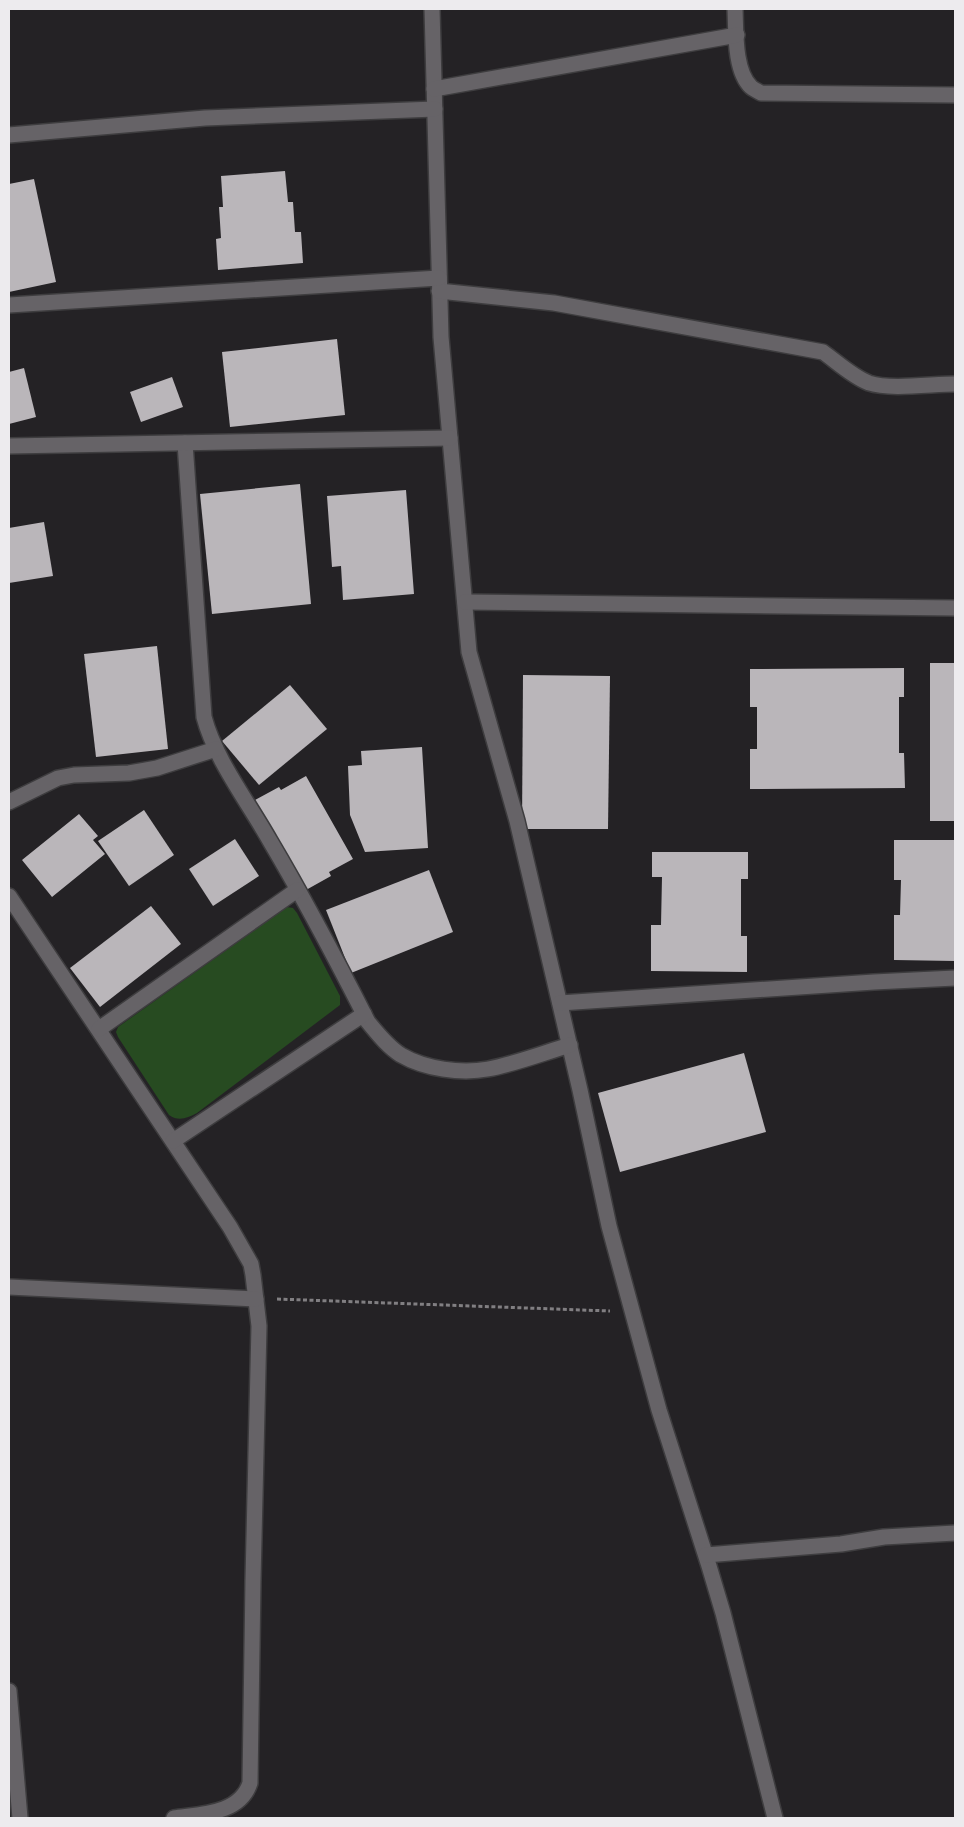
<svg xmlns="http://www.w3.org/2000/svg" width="964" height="1827" viewBox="0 0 964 1827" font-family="'Sofia Sans Condensed',sans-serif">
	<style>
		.green { fill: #274b21 }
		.building { fill: #bab6ba }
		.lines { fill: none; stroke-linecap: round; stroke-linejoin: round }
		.minor-casing { stroke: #3e3d3f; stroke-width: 18 }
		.path { stroke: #817f82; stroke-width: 3; stroke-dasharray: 4 2.5; stroke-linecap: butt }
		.minor { stroke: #666367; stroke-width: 15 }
	</style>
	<rect width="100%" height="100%" fill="#242225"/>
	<path class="green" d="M287 907 293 908 297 913 340 996V1005L197 1113C187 1118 179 1122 169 1115L118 1037 116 1032 118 1027Z"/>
	<g class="building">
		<polygon points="285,171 288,202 293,202 295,232 301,232 303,263 218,270 216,239 221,238 219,207 223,207 221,176"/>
		<polygon points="34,179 56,282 9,292 9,184"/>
		<polygon points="337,339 345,415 230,427 222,352"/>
		<polygon points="24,368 36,417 9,424 9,372"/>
		<polygon points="172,377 183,407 141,422 130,392"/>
		<polygon points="300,484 311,604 212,614 200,494"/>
		<polygon points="406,490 414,594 343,600 341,566 332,567 327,496"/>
		<polygon points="44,522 53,576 9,583 9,528"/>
		<polygon points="157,646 168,749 96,757 84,654"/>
		<rect x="930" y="663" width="25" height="158"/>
		<polygon points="904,668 904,697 899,697 899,753 904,753 905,788 750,789 750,749 757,749 757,707 750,707 750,669"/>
		<polygon points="523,675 610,676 608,829 522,829"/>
		<polygon points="290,685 327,729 259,785 222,741"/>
		<polygon points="422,747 428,848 365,852 350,815 348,766 362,765 361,751"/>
		<polygon points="306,776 353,859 329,872 331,876 306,890 255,800 279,787 281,790"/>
		<polygon points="144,810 174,855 129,886 98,841"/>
		<polygon points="79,814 98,836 93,840 105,854 52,897 22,860"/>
		<polygon points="235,839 259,876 213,906 189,869"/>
		<polygon points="894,840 955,840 955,961 894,960 894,915 900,915 901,880 894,880"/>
		<polygon points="652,852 748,852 748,879 741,879 741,936 747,936 747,972 651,971 651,925 661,925 662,877 652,877"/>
		<polygon points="429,870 453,932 351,973 326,910"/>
		<polygon points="151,906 181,944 100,1007 70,968"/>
		<polygon points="744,1053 766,1132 620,1172 598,1093"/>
	</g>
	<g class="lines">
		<defs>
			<g id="minor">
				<polyline points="432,9 441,337 469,652 517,821 580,1090 609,1226 659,1410 709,1566 723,1613 775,1818"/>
				<path d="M735 9C736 30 734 71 751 87 753 89 758 91 761 93L955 95"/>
				<polyline points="434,89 737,35"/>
				<polyline points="9,135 205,118 435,109"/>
				<path d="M439 291 554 303 823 352C837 362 853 377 869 383 890 390 932 384 955 384"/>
				<polyline points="9,305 439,278"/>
				<path d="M185 443 204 717C215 759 248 802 270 841 305 900 337 961 368 1022 378 1034 388 1047 401 1055 425 1069 461 1074 488 1069 515 1064 543 1053 570 1045"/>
				<polyline points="9,446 450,438"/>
				<polyline points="465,602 955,608"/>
				<polyline points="9,802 58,778 74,775 129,773 157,768 216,749"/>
				<path d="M9 896 230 1227 251 1264 253 1275 259 1326 253 1580 250 1783C240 1814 201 1814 174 1818"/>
				<polyline points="560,1003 874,982 955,978"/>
				<polyline points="99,1029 297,890"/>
				<polyline points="173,1141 364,1014"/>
				<polyline points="9,1287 256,1299"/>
				<polyline points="706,1555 841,1544 884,1537 955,1533"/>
				<polyline points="9,1691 20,1818"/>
			</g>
		</defs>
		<use href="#minor" class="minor-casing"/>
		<polyline class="path" points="277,1299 610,1311"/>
		<use href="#minor" class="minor"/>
	</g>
	<rect width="964" height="1827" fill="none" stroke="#edebee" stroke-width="20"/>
</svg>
